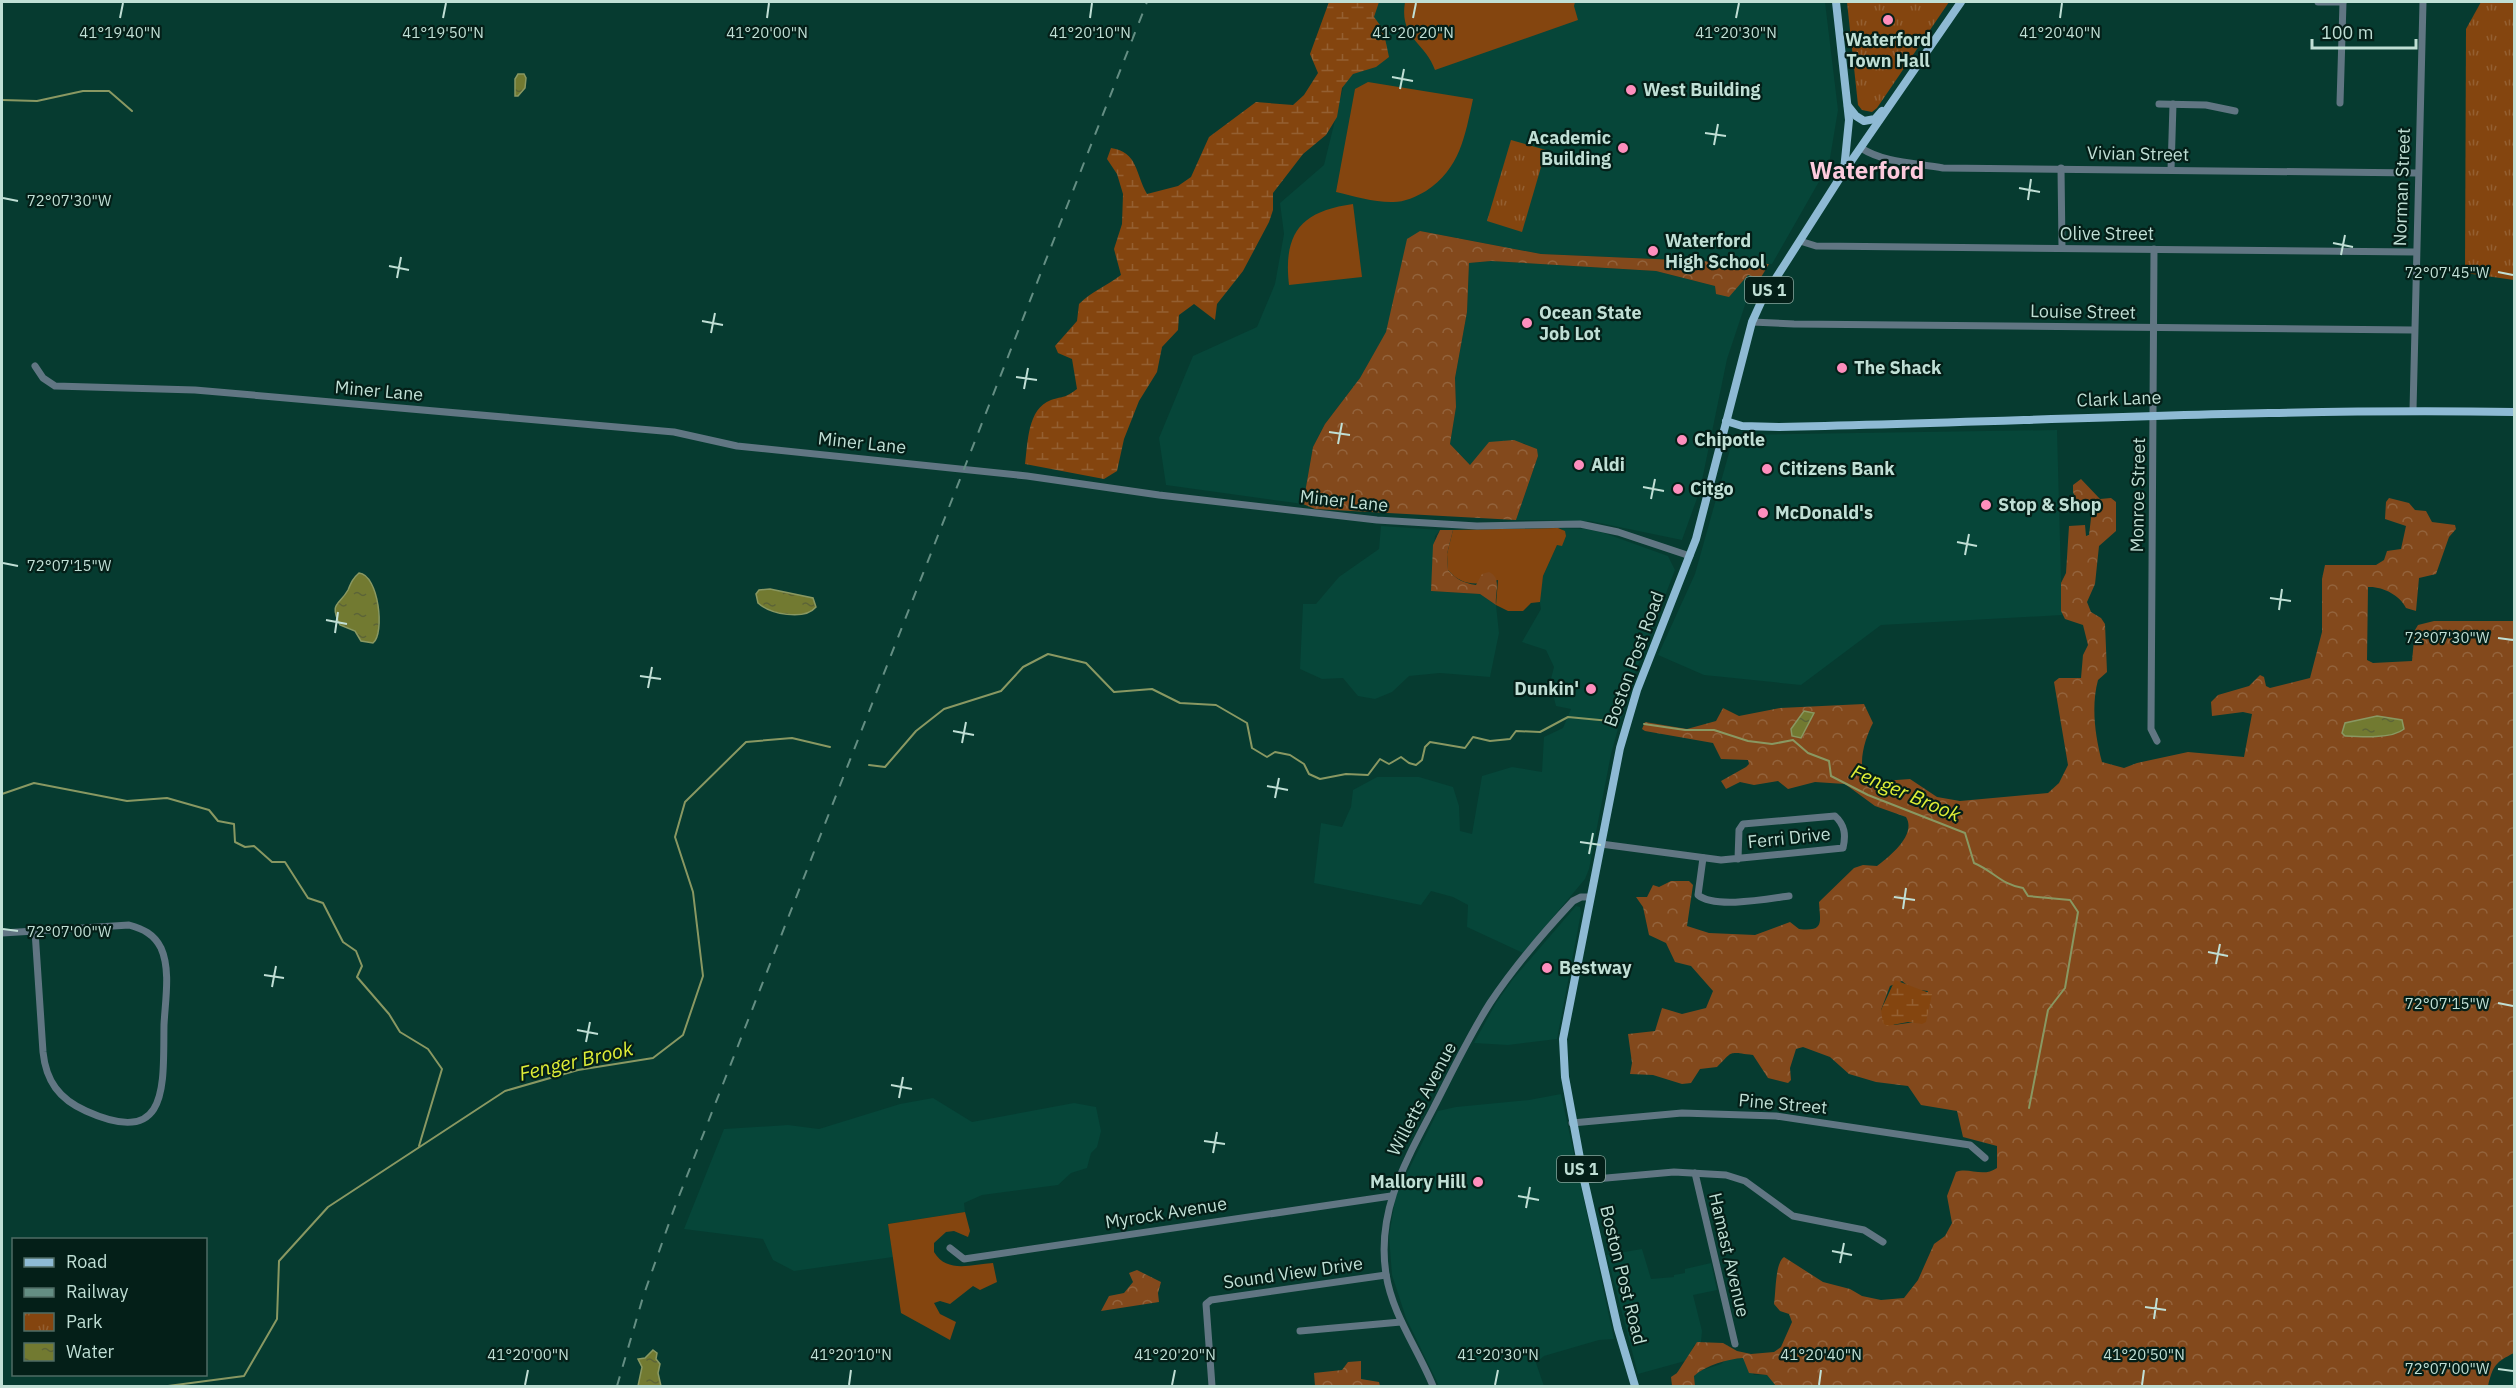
<svg xmlns="http://www.w3.org/2000/svg" width="2516" height="1388" viewBox="0 0 2516 1388" font-family="'IBM Plex Sans',sans-serif">
	<style>
		.built { fill: #064639 }
		.grass { fill: #84450f }
		.forest { fill: url(#forest-crowns); fill-rule: evenodd }
		.wetland { fill: url(#wetland-marsh) }
		.park { fill: url(#park-tufts) }
		.water { fill: url(#water-ripples); stroke: #899862; stroke-width: 1.5 }
		.lines { fill: none; stroke-linecap: round; stroke-linejoin: round }
		.stream { stroke: #899862; stroke-width: 2 }
		.minor { stroke: #617683; stroke-width: 7 }
		.major { stroke: #8ebad4; stroke-width: 8 }
		.rail { stroke: #648e83; stroke-width: 2; stroke-dasharray: 10 10; stroke-linecap: butt }
		.ticks { fill: none; stroke: #c0dfd5; stroke-width: 2 }
		.poi-dot { fill: #fe8ebd; stroke: #041f18; stroke-width: 2 }
		.labels { text-anchor: middle; stroke-width: 4.5; stroke-linejoin: round; paint-order: stroke }
		.shield { fill: #041f18; stroke: #88a59c; stroke-width: 1.5 }
		.shield-label { font-size: 16px; font-weight: bold; fill: #c0dfd5 }
		.poi-label { font-size: 18px; font-weight: bold; fill: #c0dfd5; stroke: #041f18; text-anchor: start }
		.street-label { font-size: 18px; fill: #c0dfd5; stroke: #041f18 }
		.water-label { font-size: 20px; font-style: italic; fill: #e0ef36; stroke: #041f18 }
		.district-label { font-size: 24px; font-weight: bold; fill: #fdcbdd; stroke: #041f18 }
		.ticks-label { font-size: 15px; text-anchor: middle; fill: #c0dfd5; stroke: #041f18; stroke-width: 4.5; stroke-linejoin: round; paint-order: stroke }
	</style>
	<defs>
		<pattern id="forest-crowns" width="20" height="18" patternUnits="userSpaceOnUse" patternTransform="scale(1.5)"><rect width="20" height="18" fill="#83491c"/><path d="M2 6a3 3 0 1 1 6 0M12 15a3 3 0 1 1 6 0" fill="none" stroke="#93633c"/></pattern>
		<pattern id="wetland-marsh" width="20" height="14" patternUnits="userSpaceOnUse" patternTransform="scale(1.5)"><rect width="20" height="14" fill="#84450f"/><path d="M1 5h8M5 5V1M11 12h8M15 12V8" fill="none" stroke="#945f31"/></pattern>
		<pattern id="park-tufts" width="24" height="20" patternUnits="userSpaceOnUse" patternTransform="scale(1.5)"><rect width="24" height="20" fill="#84450f"/><path d="M3 7l-1-3M5 7V3M7 7l1-3M15 17l-1-3M17 17v-4M19 17l1-3" fill="none" stroke="#945f31"/></pattern>
		<pattern id="water-ripples" width="26" height="14" patternUnits="userSpaceOnUse" patternTransform="scale(1.5)"><rect width="26" height="14" fill="#727a31"/><path d="M2 4q2-2 4 0t4 0M15 11q2-2 4 0t4 0" fill="none" stroke="#5c6437"/></pattern>
	</defs>
	<rect width="100%" height="100%" fill="#063b30"/>
	<g class="built">
		<polygon points="1364,2 1825,2 1838,110 1829,164 1772,264 1541,254 1420,231 1386,333 1360,378 1325,424 1313,447 1303,504 1166,485 1159,438 1193,356 1257,327 1275,284 1284,234 1280,203 1324,165"/>
		<polygon points="1491,261 1656,271 1715,286 1716,294 1748,274 1760,279 1747,299 1727,359 1700,490 1682,540 1590,521 1516,520 1538,456 1524,443 1470,465 1450,444 1456,407 1455,378 1467,312 1469,263"/>
		<polygon points="2057,430 2062,615 1881,625 1801,685 1704,675 1658,655 1695,574 1734,435"/>
		<polygon points="1381,526 1440,530 1435,536 1431,591 1480,594 1496,605 1499,633 1490,677 1440,673 1409,676 1392,692 1375,699 1358,696 1343,678 1322,679 1300,669 1303,604 1316,604 1339,577 1379,549"/>
		<polygon points="1558,528 1586,529 1604,533 1668,556 1675,570 1629,689 1611,754 1589,869 1585,879 1523,953 1467,927 1468,905 1453,897 1431,891 1421,905 1314,883 1321,823 1342,827 1351,807 1353,790 1377,777 1419,777 1453,787 1459,806 1460,831 1472,834 1482,776 1512,767 1542,772 1544,737 1563,728 1571,709 1556,706 1550,683 1554,667 1546,650 1522,642 1541,609 1539,597 1543,576 1557,545 1562,529"/>
		<polygon points="1576,906 1580,907 1581,913 1557,1039 1508,1045 1474,1043 1496,1003 1513,979"/>
		<polygon points="1561,1094 1614,1339 1599,1340 1544,1356 1536,1363 1544,1386 1439,1386 1406,1318 1392,1275 1389,1236 1396,1195 1438,1111 1456,1107 1529,1100"/>
		<polygon points="933,1098 972,1122 1074,1103 1096,1107 1101,1131 1097,1147 1091,1153 1087,1168 1071,1173 1058,1185 982,1195 964,1203 965,1212 888,1224 893,1257 794,1271 773,1260 763,1239 684,1229 724,1129 788,1125 819,1129 900,1104"/>
		<polygon points="1642,1249 1651,1279 1674,1277 1674,1275 1685,1273 1685,1269 1711,1263 1717,1290 1693,1295 1702,1331 1701,1342 1694,1345 1689,1356 1685,1361 1638,1374 1607,1255"/>
		<polygon points="1743,1358 1754,1375 1767,1375 1776,1386 1695,1386 1694,1375 1700,1371 1721,1364 1727,1359"/>
	</g>
	<g class="grass">
		<path d="M1405 2H1575L1574 6 1578 20 1435 70C1425 42 1399 38 1405 2Z"/>
		<path d="M1368 82 1473 99C1465 136 1460 169 1426 191 1416 197 1402 203 1391 202 1373 202 1353 196 1336 192L1355 89Z"/>
		<path d="M1353 204 1362 277 1289 285C1283 233 1301 211 1353 204Z"/>
		<path d="M1558 528 1565 531 1566 536 1562 546 1557 545 1543 576 1540 602 1531 603 1523 611H1508L1496 605 1498 580C1477 585 1463 587 1448 570L1447 554 1453 530Z"/>
		<path d="M965 1212 970 1231 968 1237 954 1231 946 1232 934 1243V1252C947 1274 972 1264 993 1263L997 1282 980 1290 973 1286 950 1304 940 1301 934 1303 940 1314 956 1322 950 1340 901 1313 888 1224Z"/>
	</g>
	<g class="forest">
		<polygon points="1420,231 1541,254 1769,264 1760,279 1748,275 1729,297 1716,294 1715,286 1656,271 1491,261 1469,263 1467,312 1455,378 1456,407 1450,444 1470,465 1489,442 1514,440 1537,449 1538,456 1516,520 1315,509 1303,504 1313,447 1325,424 1360,378 1386,332 1407,239"/>
		<path d="M2081 479 2100 499 2111 498 2116 502V531L2099 546 2095 584 2087 602 2091 612 2101 618 2105 624 2107 672 2098 680C2091 706 2095 736 2102 762L2124 768 2137 763 2188 752 2244 757 2252 714 2243 712 2212 716 2211 702 2218 695 2249 686 2260 675 2264 677 2266 686 2270 688 2310 678 2322 632V579L2325 565H2376L2384 560 2387 551 2401 549 2406 526 2385 519 2386 502 2389 498 2409 503 2415 510 2426 511 2432 522 2455 525 2456 529 2449 537 2436 574 2419 578 2416 611 2406 608C2400 595 2382 586 2368 587L2367 660 2373 663 2412 661 2415 630 2418 625 2434 621H2514V1353C2496 1362 2493 1365 2488 1386H1776L1767 1375 1749 1373 1743 1358C1728 1359 1706 1365 1694 1376L1695 1386H1672L1671 1377 1677 1373 1697 1342 1723 1343 1737 1351 1751 1354 1774 1352 1781 1347 1792 1322 1789 1314 1780 1311 1774 1304C1776 1292 1775 1263 1784 1257L1823 1282 1850 1289 1862 1296 1881 1300 1904 1298 1918 1280 1934 1244 1945 1236 1952 1223 1947 1196 1956 1172C1969 1167 1983 1178 1997 1168V1146L1963 1137 1957 1111 1921 1105 1908 1086 1876 1082 1849 1074 1830 1057 1803 1047 1796 1049 1790 1068 1791 1080 1788 1083 1768 1078 1753 1055C1727 1052 1734 1050 1717 1067L1700 1069 1691 1083 1682 1084 1653 1075 1630 1074 1632 1063 1628 1034 1655 1031 1662 1008 1682 1014 1706 1008 1713 991 1691 966 1675 962 1666 943 1649 935 1643 907 1636 897H1647L1653 885 1659 887 1671 881H1689L1693 885 1687 926 1709 933 1755 935 1790 922 1799 929C1825 932 1820 922 1819 902L1854 868 1863 865 1877 866C1889 857 1917 835 1906 817L1875 806 1845 784 1815 782 1788 789 1778 781 1754 785 1740 782 1726 789 1721 781 1746 767 1749 764 1748 760 1721 759 1713 743 1645 731 1642 729 1645 722 1687 729 1716 721 1723 708 1739 716 1780 708 1864 704 1873 723C1865 738 1855 769 1869 782L1910 779 1937 797 1960 801 2048 793 2059 783 2068 765 2054 682 2059 678H2081L2083 655 2088 645 2083 625 2065 619 2061 611V583L2066 573 2069 526 2085 525 2086 536 2089 535 2092 510 2079 506 2073 492V485ZM1902 981 1912 989 1928 991 1915 1022 1894 1025 1881 1010 1890 986Z"/>
		<path d="M1440 530H1453L1447 554 1448 570C1456 579 1463 583 1476 585L1482 574 1489 572C1502 578 1495 592 1496 605L1480 594 1431 591 1433 545Z"/>
		<polygon points="1137,1270 1161,1282 1158,1293 1159,1302 1101,1311 1109,1296 1124,1293 1133,1282 1129,1273"/>
		<polygon points="1361,1361 1361,1379 1379,1382 1380,1386 1315,1386 1314,1373 1342,1370 1348,1362"/>
	</g>
	<g class="wetland">
		<path d="M1329 2H1379L1374 17 1383 29 1389 57 1376 67 1353 74 1342 88 1337 117 1326 135 1303 154 1273 193V210L1269 222 1243 271 1217 304 1215 320 1194 304 1179 315 1178 330 1162 347 1157 372 1139 401 1124 439 1117 471 1104 479 1025 464C1028 443 1027 409 1051 400 1064 396 1065 398 1077 389L1072 359 1058 353 1055 346 1077 321 1079 304C1092 291 1107 286 1121 275L1114 249 1122 224 1123 194 1117 174 1107 159 1111 148C1138 152 1135 173 1147 194L1178 186 1191 177 1209 137 1256 102 1293 105 1304 95 1318 73 1310 54Z"/>
		<polygon points="1895,980 1932,994 1926,1022 1922,1024 1908,1022 1887,1026 1883,1023 1881,1010"/>
	</g>
	<g class="park">
		<polygon points="1847,2 1949,2 1877,108 1872,112 1862,110 1858,105"/>
		<polygon points="2481,2 2514,2 2514,280 2465,273 2466,29"/>
		<polygon points="1511,140 1546,150 1522,232 1487,221"/>
	</g>
	<g class="water">
		<polygon points="518,74 524,74 526,78 525,88 518,96 515,96 515,79"/>
		<path d="M359 573C379 575 385 634 373 643L361 641 355 631 340 625C329 602 339 606 348 590 351 583 353 578 359 573Z"/>
		<path d="M770 589 813 598 816 607C804 621 770 614 758 603L756 594 759 590Z"/>
		<polygon points="1804,711 1814,713 1801,738 1792,736 1791,729"/>
		<path d="M2377 716 2402 720 2404 729C2392 739 2361 737 2345 736L2342 733 2345 723Z"/>
		<polygon points="653,1350 657,1353 656,1359 660,1364 658,1373 661,1386 638,1386 642,1367 638,1359 645,1358"/>
	</g>
	<g class="lines">
		<g class="stream">
			<polyline points="2,100 37,101 83,91 109,91 132,111"/>
			<path d="M1644 724 1685 730H1714L1748 741 1772 744 1793 740 1808 753 1829 761 1831 776 1868 795 1965 833 1974 863C1995 872 2000 884 2023 888L2028 896 2070 900 2078 912 2065 988 2048 1010 2029 1108"/>
			<polyline points="869,765 885,767 916,731 944,709 1001,691 1023,667 1048,654 1086,663 1114,692 1152,689 1180,703 1216,705 1247,723 1252,748 1267,757 1275,752 1290,755 1304,764 1309,774 1320,779 1346,774 1368,775 1380,759 1389,764 1401,757 1409,763 1416,765 1422,760 1425,747 1430,742 1465,748 1473,737 1490,741 1510,739 1516,731 1540,732 1568,717 1610,721"/>
			<polyline points="2,794 34,783 127,801 167,798 209,810 218,821 234,824 235,842 245,847 254,846 272,862 285,862 308,898 323,903 343,942 356,951 362,966 357,977 389,1014 400,1032 428,1049 442,1069 419,1146"/>
			<polyline points="168,1386 244,1376 277,1319 279,1261 328,1207 505,1091 578,1070 653,1058 683,1035 703,976 693,892 675,837 685,802 746,742 792,738 830,747"/>
		</g>
		<g class="minor">
			<polyline points="2318,2 2343,2"/>
			<polyline points="2340,103 2343,2"/>
			<polyline points="2159,104 2206,105 2235,111"/>
			<path d="M1861 148C1884 163 1916 163 1943 168L2417 173"/>
			<polyline points="2061,168 2062,248"/>
			<polyline points="2171,170 2173,104"/>
			<polyline points="1800,241 1816,246 2415,252"/>
			<polyline points="2154,249 2151,729 2157,741"/>
			<polyline points="1752,322 1794,324 2413,330"/>
			<polyline points="35,366 43,378 55,386 195,390 674,432 737,446 1027,476 1159,495 1377,520 1477,526 1580,524 1618,532 1690,556"/>
			<polyline points="2413,410 2423,2"/>
			<path d="M1601 844 1721 860 1843 848C1846 835 1845 825 1835 816L1743 824 1739 830 1738 859"/>
			<path d="M1703 858 1698 895C1715 909 1767 899 1789 896"/>
			<path d="M129 925C143 929 154 934 161 948 171 970 165 1002 164 1025 163 1085 170 1149 86 1111 59 1099 46 1081 43 1052L35 931Z"/>
			<polyline points="2,933 35,931"/>
			<polyline points="1572,1123 1682,1113 1776,1116 1970,1145 1985,1158"/>
			<polyline points="1695,1173 1735,1344"/>
			<polyline points="1584,1180 1674,1172 1726,1175 1745,1181 1793,1216 1864,1230 1883,1242"/>
			<polyline points="950,1248 964,1259 1391,1196"/>
			<polyline points="1300,1331 1401,1322"/>
			<polyline points="1212,1386 1206,1304 1211,1300 1386,1275"/>
			<path d="M1433 1386C1418 1349 1392 1314 1386 1274 1376 1211 1406 1161 1434 1107 1452 1072 1469 1036 1490 1003 1514 967 1543 933 1573 901L1581 897H1590"/>
		</g>
		<g class="major">
			<polyline points="1836,2 1849,120 1844,170"/>
			<polyline points="1848,106 1856,116 1864,121 1875,119 1882,111"/>
			<path d="M1726 421 1742 426 1779 427C2024 422 2269 408 2514 412"/>
			<polyline points="1635,1386 1618,1329 1584,1180 1565,1077 1563,1039 1620,748 1637,690 1696,539 1752,322 1762,300 1843,173 1961,2"/>
		</g>
		<polyline class="rail" points="617,1386 643,1297 674,1209 1147,2"/>
	</g>
	<path class="ticks" d="M120 18 123 3M443 18 446 3M767 18 769 3M1090 18 1092 3M1413 18 1416 3M1736 18 1739 3M2060 18 2062 3M1392 77 1413 81M1400 89 1404 69M1705 133 1726 136M1714 145 1718 124M2019 188 2040 192M3 198 18 201M2028 200 2031 179M2333 243 2353 247M2341 255 2345 235M389 266 409 270M2498 272 2513 275M397 278 401 257M702 321 723 325M711 333 715 313M1016 377 1037 380M1024 389 1028 368M1329 432 1350 435M1338 444 1342 423M1643 487 1664 491M1651 499 1655 479M1957 542 1977 546M1965 555 1969 534M3 563 18 566M2270 598 2291 601M2279 610 2282 589M326 620 347 624M335 633 338 612M2498 638 2513 640M640 676 661 679M648 688 652 667M953 731 974 735M962 743 966 722M1267 786 1288 790M1275 798 1279 778M1580 842 1601 845M1589 854 1593 833M1894 897 1915 900M1903 909 1906 888M3 929 18 931M2208 952 2228 956M2216 964 2220 944M264 975 284 978M272 987 276 966M2498 1003 2513 1006M577 1030 598 1034M586 1042 590 1022M891 1085 912 1089M899 1098 903 1077M1204 1141 1225 1144M1213 1153 1217 1132M1518 1196 1539 1200M1526 1208 1530 1187M1832 1251 1852 1255M1840 1263 1844 1243M2145 1307 2166 1310M2154 1319 2157 1298M2498 1369 2513 1371M525 1385 528 1370M849 1385 851 1370M1172 1385 1175 1370M1495 1385 1498 1370M1819 1385 1821 1370M2142 1385 2144 1370"/>
	<g class="poi-dot">
		<circle cx="1888" cy="20" r="6"/>
		<circle cx="1631" cy="90" r="6"/>
		<circle cx="1623" cy="148" r="6"/>
		<circle cx="1653" cy="251" r="6"/>
		<circle cx="1527" cy="323" r="6"/>
		<circle cx="1842" cy="368" r="6"/>
		<circle cx="1682" cy="440" r="6"/>
		<circle cx="1579" cy="465" r="6"/>
		<circle cx="1767" cy="469" r="6"/>
		<circle cx="1678" cy="489" r="6"/>
		<circle cx="1986" cy="505" r="6"/>
		<circle cx="1763" cy="513" r="6"/>
		<circle cx="1591" cy="689" r="6"/>
		<circle cx="1547" cy="968" r="6"/>
		<circle cx="1478" cy="1182" r="6"/>
	</g>
	<g class="labels">
		<g class="shield">
			<rect x="1745" y="277" width="48" height="26" rx="4.5"/>
			<rect x="1557" y="1156" width="48" height="26" rx="4.5"/>
		</g>
		<g class="shield-label">
			<text x="1769" y="296">US 1</text>
			<text x="1581" y="1175">US 1</text>
		</g>
		<g class="poi-label">
			<text x="1888" y="46" text-anchor="middle">Waterford<tspan x="1888" dy="21">Town Hall</tspan></text>
			<text x="1643" y="96">West Building</text>
			<text x="1611" y="144" text-anchor="end">Academic<tspan x="1611" dy="21">Building</tspan></text>
			<text x="1665" y="247">Waterford<tspan x="1665" dy="21">High School</tspan></text>
			<text x="1539" y="319">Ocean State<tspan x="1539" dy="21">Job Lot</tspan></text>
			<text x="1854" y="374">The Shack</text>
			<text x="1694" y="446">Chipotle</text>
			<text x="1591" y="471">Aldi</text>
			<text x="1779" y="475">Citizens Bank</text>
			<text x="1690" y="495">Citgo</text>
			<text x="1998" y="511">Stop &amp; Shop</text>
			<text x="1775" y="519">McDonald's</text>
			<text x="1579" y="695" text-anchor="end">Dunkin'</text>
			<text x="1559" y="974">Bestway</text>
			<text x="1466" y="1188" text-anchor="end">Mallory Hill</text>
		</g>
		<g class="street-label">
			<text transform="translate(2138 154) rotate(1)" y="6">Vivian Street</text>
			<text transform="translate(2402 187) rotate(-88)" y="6">Norman Street</text>
			<text x="2107" y="240">Olive Street</text>
			<text transform="translate(2083 312) rotate(1)" y="6">Louise Street</text>
			<text transform="translate(379 391) rotate(5)" y="6">Miner Lane</text>
			<text transform="translate(2119 399) rotate(-2)" y="6">Clark Lane</text>
			<text transform="translate(862 443) rotate(6)" y="6">Miner Lane</text>
			<text transform="translate(2138 495) rotate(-89)" y="6">Monroe Street</text>
			<text transform="translate(1344 501) rotate(6)" y="6">Miner Lane</text>
			<text transform="translate(1634 659) rotate(-70)" y="6">Boston Post Road</text>
			<text transform="translate(1789 838) rotate(-6)" y="6">Ferri Drive</text>
			<text transform="translate(1422 1099) rotate(-62)" y="6">Willetts Avenue</text>
			<text transform="translate(1783 1104) rotate(5)" y="6">Pine Street</text>
			<text transform="translate(1166 1213) rotate(-9)" y="6">Myrock Avenue</text>
			<text transform="translate(1729 1255) rotate(77)" y="6">Hamast Avenue</text>
			<text transform="translate(1293 1273) rotate(-8)" y="6">Sound View Drive</text>
			<text transform="translate(1623 1275) rotate(76)" y="6">Boston Post Road</text>
		</g>
		<g class="water-label">
			<text transform="translate(1906 793) rotate(23)" y="7">Fenger Brook</text>
			<text transform="translate(576 1061) rotate(-13)" y="7">Fenger Brook</text>
		</g>
		<g class="district-label">
			<text x="1867" y="179">Waterford</text>
		</g>
	</g>
	<g class="ticks-label">
		<text x="120" y="38">41°19'40"N</text>
		<text x="443" y="38">41°19'50"N</text>
		<text x="767" y="38">41°20'00"N</text>
		<text x="1090" y="38">41°20'10"N</text>
		<text x="1413" y="38">41°20'20"N</text>
		<text x="1736" y="38">41°20'30"N</text>
		<text x="2060" y="38">41°20'40"N</text>
		<text x="69" y="206">72°07'30"W</text>
		<text x="2447" y="278">72°07'45"W</text>
		<text x="69" y="571">72°07'15"W</text>
		<text x="2447" y="643">72°07'30"W</text>
		<text x="69" y="937">72°07'00"W</text>
		<text x="2447" y="1009">72°07'15"W</text>
		<text x="528" y="1360">41°20'00"N</text>
		<text x="851" y="1360">41°20'10"N</text>
		<text x="1175" y="1360">41°20'20"N</text>
		<text x="1498" y="1360">41°20'30"N</text>
		<text x="1821" y="1360">41°20'40"N</text>
		<text x="2144" y="1360">41°20'50"N</text>
		<text x="2447" y="1374">72°07'00"W</text>
	</g>
	<rect width="2516" height="1388" fill="none" stroke="#c0dfd5" stroke-width="6"/>
	<rect x="12" y="1238" width="195" height="138" fill="#041f18" stroke="#4f6c64" stroke-width="1.5"/>
	<rect x="24" y="1258" width="30" height="9" fill="#8ebad4" stroke="#4f6c64" stroke-width="1.5"/>
	<text x="66" y="1268" font-size="18" fill="#c0dfd5">Road</text>
	<rect x="24" y="1288" width="30" height="9" fill="#648e83" stroke="#4f6c64" stroke-width="1.5"/>
	<text x="66" y="1298" font-size="18" fill="#c0dfd5">Railway</text>
	<rect x="24" y="1313" width="30" height="18" fill="url(#park-tufts)" stroke="#4f6c64" stroke-width="1.5"/>
	<text x="66" y="1328" font-size="18" fill="#c0dfd5">Park</text>
	<rect x="24" y="1343" width="30" height="18" fill="url(#water-ripples)" stroke="#4f6c64" stroke-width="1.5"/>
	<text x="66" y="1358" font-size="18" fill="#c0dfd5">Water</text>
	<path d="M2312 39v9h104v-9" fill="none" stroke="#c0dfd5" stroke-width="3"/>
	<text x="2321" y="39" font-size="18" fill="#c0dfd5" stroke="#041f18" stroke-width="4.5" paint-order="stroke">100 m</text>
</svg>
